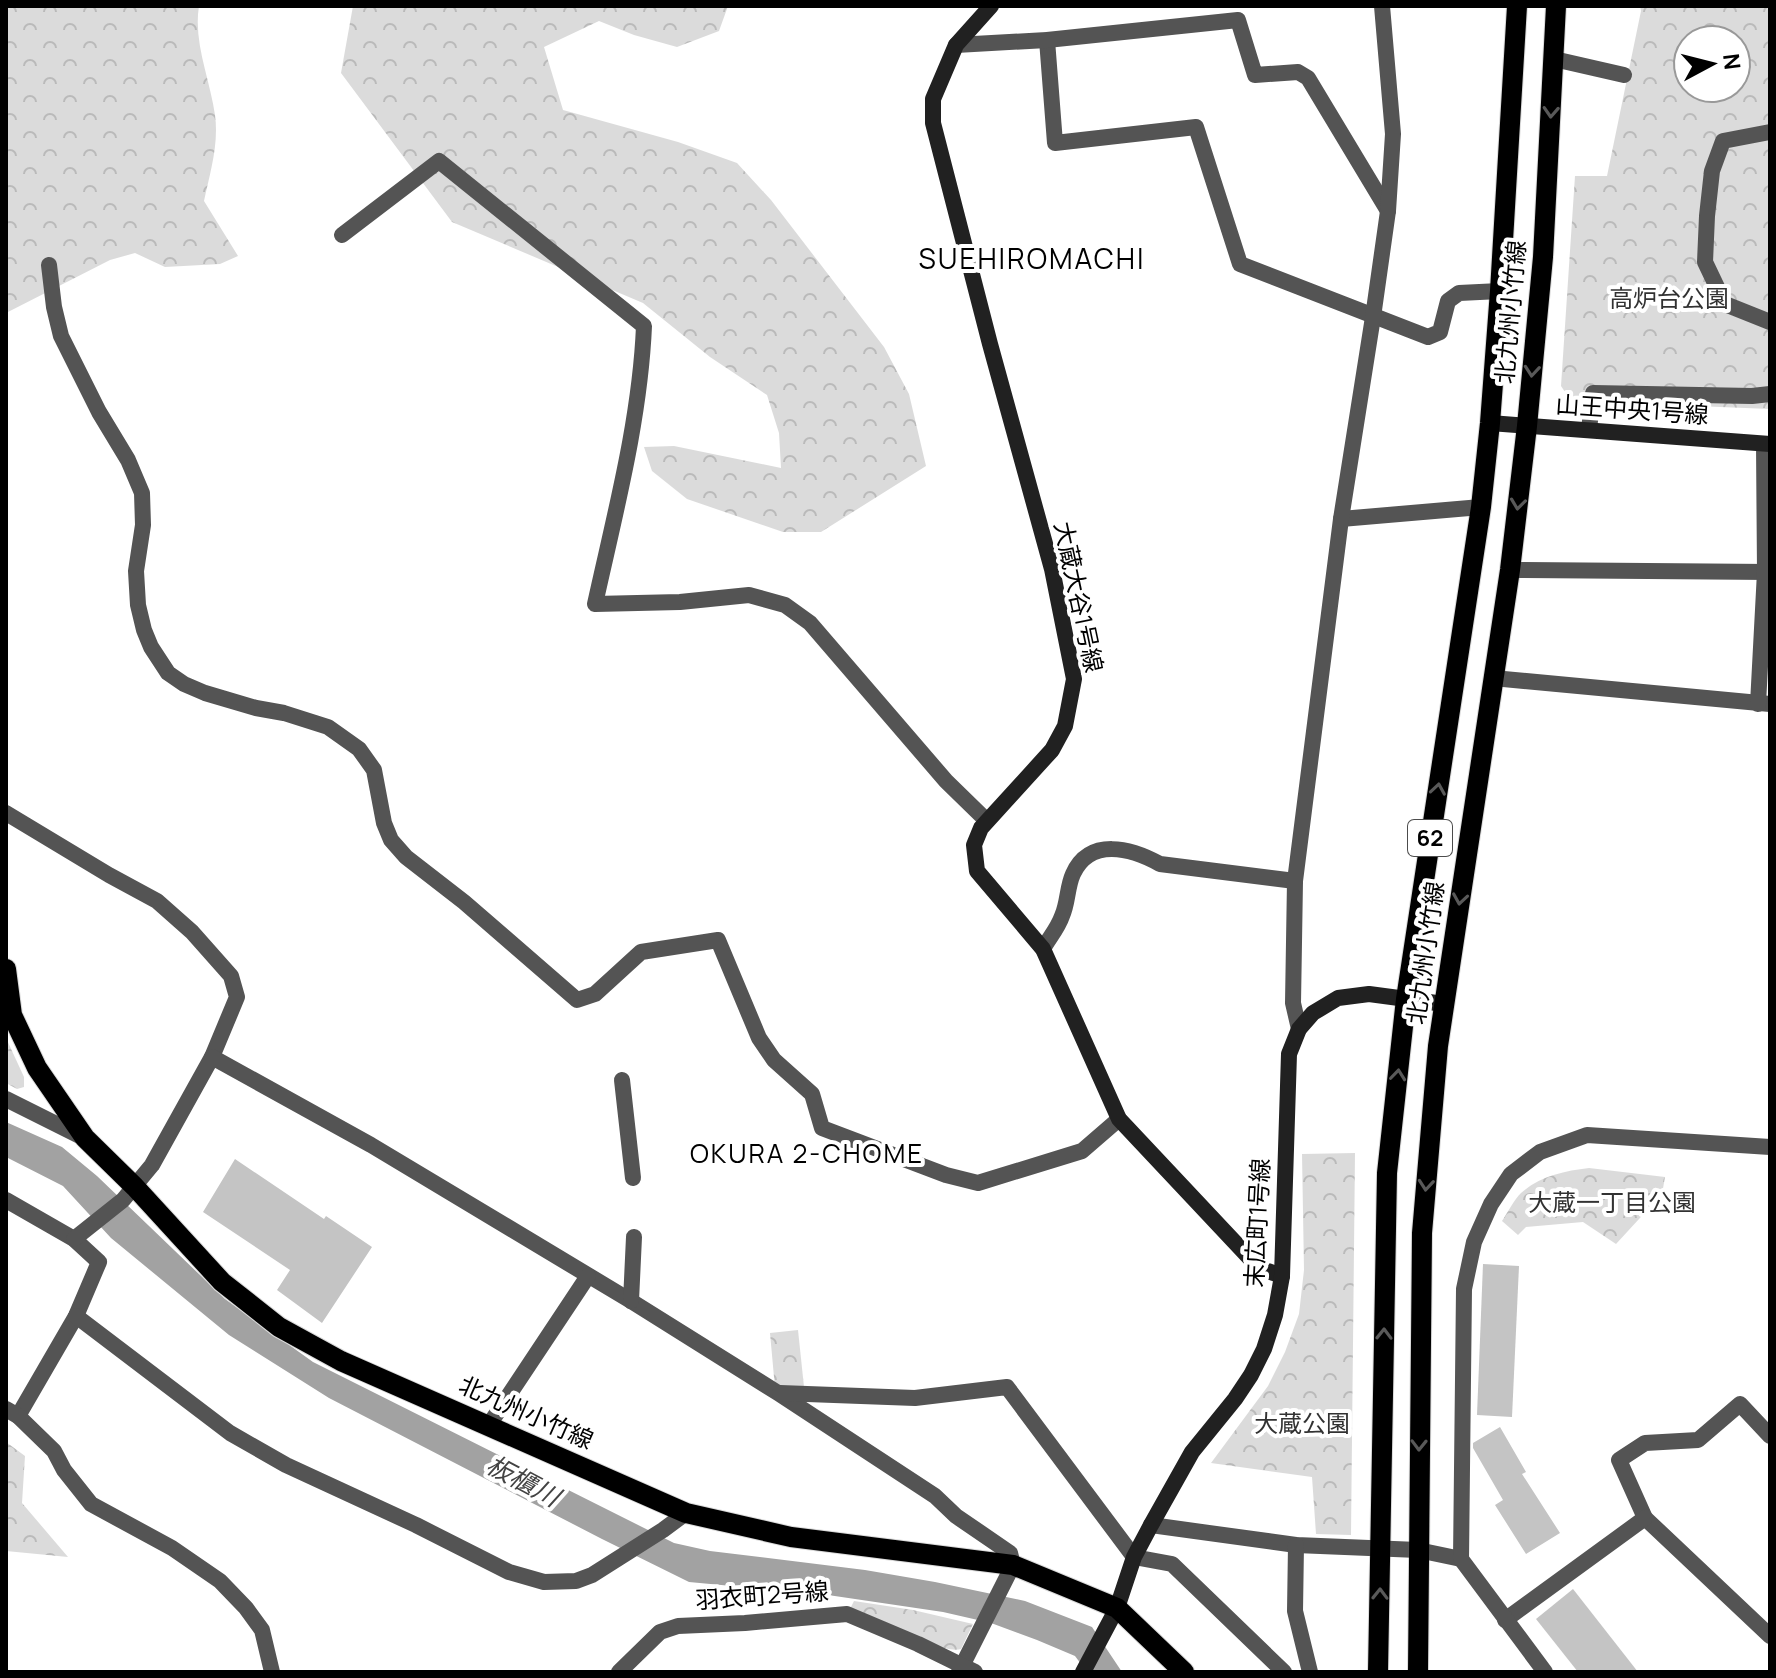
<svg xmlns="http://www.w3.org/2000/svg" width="1776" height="1678" viewBox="0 0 1776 1678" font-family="Manrope,'Noto Sans JP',sans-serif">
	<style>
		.forest { fill: url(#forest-crowns); fill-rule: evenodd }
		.water { fill: #a2a2a2 }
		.building { fill: #c4c4c4 }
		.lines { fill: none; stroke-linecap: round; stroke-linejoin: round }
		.primary-casing { stroke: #dbdbdb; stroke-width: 22 }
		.street { stroke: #545454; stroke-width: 16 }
		.secondary { stroke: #212121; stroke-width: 16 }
		.primary { stroke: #000; stroke-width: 20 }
		.oneway { stroke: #595959 }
		.labels { text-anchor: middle; stroke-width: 8; stroke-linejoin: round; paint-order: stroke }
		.shield { fill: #fff; stroke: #4c4c4c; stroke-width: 2 }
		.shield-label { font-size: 22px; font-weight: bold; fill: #000 }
		.park-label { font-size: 24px; fill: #323232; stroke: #fff }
		.street-label { font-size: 24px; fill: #000; stroke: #fff }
		.neighbourhood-label { font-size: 26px; letter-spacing: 2px; fill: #000; stroke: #fff }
		.water-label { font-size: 26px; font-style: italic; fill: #434343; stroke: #fff }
		.quarter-label { font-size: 28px; letter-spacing: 2px; fill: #000; stroke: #fff }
	</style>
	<defs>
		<pattern id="forest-crowns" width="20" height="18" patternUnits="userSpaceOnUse" patternTransform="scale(2)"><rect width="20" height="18" fill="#dbdbdb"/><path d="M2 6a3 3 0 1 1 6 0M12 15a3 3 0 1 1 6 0" fill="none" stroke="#bababa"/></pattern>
	</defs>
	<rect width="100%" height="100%" fill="#fff"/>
	<g class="forest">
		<path d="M6 6H199C193 42 210 79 215 115 219 144 210 173 204 201L238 256 220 264 165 267 135 253 110 260 6 313Z"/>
		<polygon points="353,6 728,6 719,31 677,47 634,35 599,21 544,47 563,110 678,142 737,163 771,200 884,347 909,394 926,466 821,532 783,532 687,499 652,471 644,447 674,446 781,468 779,433 767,395 710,357 643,303 452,222 341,73"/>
		<path d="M1640 6H1770V409L1571 401 1561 386 1575 176H1607L1641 11ZM1688 40H1736V88H1688Z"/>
		<polygon points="6,1038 24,1077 24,1087 17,1089 6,1083"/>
		<polygon points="1355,1153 1351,1535 1316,1534 1312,1477 1211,1463 1268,1386 1285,1352 1299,1314 1304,1270 1302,1154"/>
		<path d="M1589 1168 1665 1177 1662 1194 1616 1244 1583 1222 1526 1227 1518 1235 1502 1221C1508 1212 1514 1200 1521 1193 1540 1176 1564 1171 1589 1168Z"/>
		<polygon points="798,1330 804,1387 775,1388 770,1333"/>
		<polygon points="6,1442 25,1456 22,1503 68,1557 6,1551"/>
		<path d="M854 1601 913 1610 973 1624 961 1649C941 1655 872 1619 850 1609Z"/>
	</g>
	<polygon class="water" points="6,1122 62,1147 97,1176 225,1299 313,1362 674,1543 710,1551 865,1570 935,1582 1025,1601 1092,1627 1122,1672 1087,1672 1075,1656 1037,1640 991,1623 943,1612 828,1595 689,1582 602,1539 329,1398 229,1335 111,1238 63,1186 6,1157"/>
	<g class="building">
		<polygon points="235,1159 324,1219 326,1216 372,1247 322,1323 277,1290 290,1270 203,1212"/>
		<polygon points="1483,1264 1519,1266 1512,1417 1477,1415"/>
		<polygon points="1500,1427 1526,1472 1522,1474 1560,1533 1526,1554 1495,1505 1503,1500 1473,1448 1473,1443"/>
		<polygon points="1573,1589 1638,1672 1578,1672 1536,1619"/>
	</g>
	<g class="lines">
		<defs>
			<g id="primary">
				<polyline points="6,969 12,1015 37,1068 85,1138 135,1187 222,1282 279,1327 341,1361 686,1513 791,1537 1013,1565 1117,1608 1184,1672"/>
				<polyline points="1378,1672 1387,1173 1406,999 1481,507 1490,423 1500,291 1517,6"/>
				<polyline points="1418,1672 1422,1233 1438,1046 1510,570 1527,426 1543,257 1556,6"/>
			</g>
		</defs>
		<use href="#primary" class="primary-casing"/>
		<g class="street">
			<polyline points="1047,40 1055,143 1196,127 1240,264 1428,337 1440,332 1448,301 1459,293 1500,291"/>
			<polyline points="956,45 1047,40 1238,20 1255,75 1298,72 1308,78 1388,211"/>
			<polyline points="1554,59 1624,75"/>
			<polyline points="1770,132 1723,141 1712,171 1707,216 1705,262 1725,304 1770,322"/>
			<path d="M342 235 439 161 644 326C640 420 615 513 595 604L680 602 749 595 785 605 810 623 946 781 987 821"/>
			<polyline points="49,265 54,307 61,336 99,412 128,460 142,493 143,525 136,571 138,605 144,630 151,647 168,673 184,684 205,693 256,708 284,713 328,727 359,749 374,770 384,823 391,840 406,857 464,902 577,1000 595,994 641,952 718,940 759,1038 774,1060 812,1094 822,1128 946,1175 978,1183 1082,1151 1119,1119"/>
			<polyline points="1589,430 1593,393 1752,396 1770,394"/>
			<polyline points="1341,519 1481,507"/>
			<polyline points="1510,570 1770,572"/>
			<polyline points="1493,678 1770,704"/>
			<polyline points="1758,704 1765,572 1764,444"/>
			<polyline points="6,813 109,875 157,901 192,932 231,976 237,997 212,1057"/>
			<path d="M1043 949C1049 938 1058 928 1062 916 1068 903 1067 887 1073 874 1090 837 1131 848 1160 864L1295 881"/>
			<polyline points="1299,1029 1293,1003 1295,881 1341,519 1373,317 1388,211 1393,134 1382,6"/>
			<polyline points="622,1080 633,1178"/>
			<polyline points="6,1099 84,1138"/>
			<polyline points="6,1200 74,1239 99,1262 76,1316 18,1416"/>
			<polyline points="74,1239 123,1200 152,1165 212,1057 371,1145 631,1301 778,1393 935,1496 956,1516 1010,1553 1013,1565 959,1672"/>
			<polyline points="631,1301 634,1237"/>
			<polyline points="76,1316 230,1433 286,1465 416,1525 509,1572 544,1582 576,1581 592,1575 663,1530 686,1513"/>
			<polyline points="780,1393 915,1398 1007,1387 1134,1557 1172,1564 1284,1672"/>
			<polyline points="6,1409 18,1416 54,1451 64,1470 91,1504 172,1548 220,1581 246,1608 262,1630 272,1672"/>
			<polyline points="489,1425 588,1276"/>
			<polyline points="1770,1436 1740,1404 1698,1440 1645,1443 1619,1460 1645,1518 1770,1636"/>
			<polyline points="1151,1525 1296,1545 1418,1550 1461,1559"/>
			<polyline points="1296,1545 1295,1611 1310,1672"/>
			<polyline points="1505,1620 1645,1518"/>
			<polyline points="619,1672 660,1632 678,1626 745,1623 847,1614 918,1644 975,1672"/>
			<polyline points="1545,1672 1461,1559 1464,1289 1474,1242 1491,1204 1511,1174 1540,1152 1587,1135 1770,1147"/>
		</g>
		<g class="secondary">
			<polyline points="991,6 956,45 933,99 933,123 990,344 1052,569 1074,679 1065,726 1052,750 981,828 974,845 977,871 1043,949 1119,1119 1259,1268 1282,1276"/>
			<polyline points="1490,423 1770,444"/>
			<polyline points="1083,1672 1117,1608 1134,1557 1151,1525 1192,1452 1235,1399 1251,1375 1264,1349 1275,1315 1282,1276 1289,1054 1299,1029 1313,1013 1338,998 1369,994 1444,1004"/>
		</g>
		<use href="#primary" class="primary"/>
	</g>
	<defs><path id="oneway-chevron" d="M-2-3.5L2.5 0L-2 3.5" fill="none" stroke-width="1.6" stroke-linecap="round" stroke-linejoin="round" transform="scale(2)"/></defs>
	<g class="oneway">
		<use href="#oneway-chevron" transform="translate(1551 112) rotate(93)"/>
		<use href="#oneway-chevron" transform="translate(1532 371) rotate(95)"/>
		<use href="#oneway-chevron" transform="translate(1518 504) rotate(97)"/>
		<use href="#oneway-chevron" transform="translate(1438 789) rotate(-81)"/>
		<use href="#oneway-chevron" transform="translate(1460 899) rotate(99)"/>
		<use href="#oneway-chevron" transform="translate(1398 1075) rotate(-84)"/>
		<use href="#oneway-chevron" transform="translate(1426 1185) rotate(95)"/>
		<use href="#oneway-chevron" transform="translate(1384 1334) rotate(-89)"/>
		<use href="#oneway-chevron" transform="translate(1419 1445) rotate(91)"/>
		<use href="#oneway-chevron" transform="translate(1380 1594) rotate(-89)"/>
	</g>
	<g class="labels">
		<rect class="shield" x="1408" y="820" width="44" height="36" rx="6"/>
		<g class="shield-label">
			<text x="1430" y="846">62</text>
		</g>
		<g class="park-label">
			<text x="1669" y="307">高炉台公園</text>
			<text x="1612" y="1211">大蔵一丁目公園</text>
			<text x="1302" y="1432">大蔵公園</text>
		</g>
		<g class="street-label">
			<text transform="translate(1511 312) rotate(-85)" y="8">北九州小竹線</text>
			<text transform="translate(1632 410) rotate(4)" y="8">山王中央1号線</text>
			<text transform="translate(1078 597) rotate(78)" y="8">大蔵大谷1号線</text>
			<text transform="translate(1426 953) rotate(-82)" y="8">北九州小竹線</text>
			<text transform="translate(1258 1223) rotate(-87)" y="8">末広町1号線</text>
			<text transform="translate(526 1413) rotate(24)" y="8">北九州小竹線</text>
			<text transform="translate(762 1596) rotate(-4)" y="8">羽衣町2号線</text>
		</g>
		<g class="neighbourhood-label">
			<text x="807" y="1163">OKURA 2-CHOME</text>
		</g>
		<g class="water-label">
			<text transform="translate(523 1481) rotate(28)" y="9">板櫃川</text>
		</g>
		<g class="quarter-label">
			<text x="1032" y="269">SUEHIROMACHI</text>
		</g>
	</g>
	<rect width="1776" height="1678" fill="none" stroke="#000000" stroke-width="16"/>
	<g transform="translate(1712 64) rotate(83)"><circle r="38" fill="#ffffff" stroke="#999999" stroke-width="2"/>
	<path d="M0-6L14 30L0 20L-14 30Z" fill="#000000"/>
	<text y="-12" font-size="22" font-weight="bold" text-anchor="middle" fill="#000000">N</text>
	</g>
</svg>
